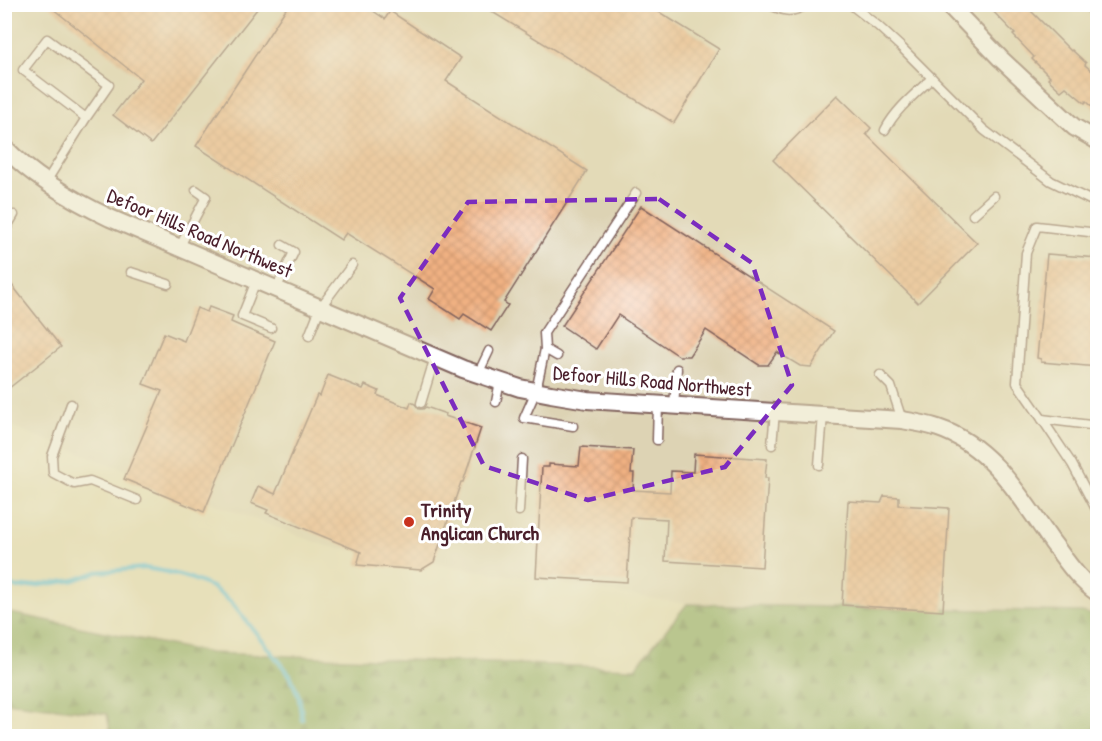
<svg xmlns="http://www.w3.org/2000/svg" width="1102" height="741" viewBox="0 0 1102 741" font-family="'Patrick Hand',sans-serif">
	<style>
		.built { fill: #ddd3b4 }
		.forest { fill: url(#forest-firs); stroke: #666344; stroke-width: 1.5 }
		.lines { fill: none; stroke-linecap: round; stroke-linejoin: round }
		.stream { stroke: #64c3e2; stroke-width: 4.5 }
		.building { fill: url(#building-cross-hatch) }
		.service-casing { stroke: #81635d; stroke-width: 11 }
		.minor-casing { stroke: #81635d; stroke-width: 20 }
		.tertiary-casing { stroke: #81635d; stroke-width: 24 }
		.service { stroke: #fff; stroke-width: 8 }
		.minor { stroke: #fff; stroke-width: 16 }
		.tertiary { stroke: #fff; stroke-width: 21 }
		.marked { fill: none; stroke: #7b2cbf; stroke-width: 4.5; stroke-dasharray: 12 8; stroke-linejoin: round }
		.poi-dot { fill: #c8321e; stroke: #fff; stroke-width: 2 }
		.labels { text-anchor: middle; stroke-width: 6; stroke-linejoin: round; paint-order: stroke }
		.street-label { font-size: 20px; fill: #4a1f2b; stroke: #fff }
		.poi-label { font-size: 20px; font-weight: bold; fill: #4a1f2b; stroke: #fff; text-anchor: start }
	</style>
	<defs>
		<pattern id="forest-firs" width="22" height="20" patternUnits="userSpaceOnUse" patternTransform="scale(1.5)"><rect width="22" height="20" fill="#83a75c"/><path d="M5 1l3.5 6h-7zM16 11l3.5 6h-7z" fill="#6d874c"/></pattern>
		<pattern id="building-cross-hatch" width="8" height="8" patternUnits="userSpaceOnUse" patternTransform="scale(1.5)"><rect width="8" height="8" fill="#f0b182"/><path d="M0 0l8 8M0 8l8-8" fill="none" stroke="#cf9870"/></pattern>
	</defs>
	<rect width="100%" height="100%" fill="#fff"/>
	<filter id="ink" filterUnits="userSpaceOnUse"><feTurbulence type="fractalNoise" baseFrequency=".0167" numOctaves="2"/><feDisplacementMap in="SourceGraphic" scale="12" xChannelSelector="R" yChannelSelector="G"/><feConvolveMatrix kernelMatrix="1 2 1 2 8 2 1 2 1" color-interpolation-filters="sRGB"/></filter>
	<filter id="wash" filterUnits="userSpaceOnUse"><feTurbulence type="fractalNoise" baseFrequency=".008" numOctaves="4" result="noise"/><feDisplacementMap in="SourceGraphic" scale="24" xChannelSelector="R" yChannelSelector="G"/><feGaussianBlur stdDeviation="1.35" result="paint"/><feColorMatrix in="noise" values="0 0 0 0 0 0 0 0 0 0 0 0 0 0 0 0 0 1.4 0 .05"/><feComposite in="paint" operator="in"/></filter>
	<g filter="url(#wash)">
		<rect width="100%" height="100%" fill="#e7e0ba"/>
		<polygon class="built" points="4,5 1097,5 1097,612 687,604 326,546 5,424"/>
		<polygon class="forest" points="687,604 1082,612 1097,616 1097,736 111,736 107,714 5,702 5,612 210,653 635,668"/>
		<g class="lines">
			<polyline class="stream" points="4,583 18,588 75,580 97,572 145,568 168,572 190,578 212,587 231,602 290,675 299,697 302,719"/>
		</g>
		<g id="blocks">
			<g class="building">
				<polygon points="47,4 261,4 151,144 113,115 141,79"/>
				<polygon points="289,4 363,4 385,19 390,11 461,58 446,81 587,171 504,302 508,305 491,331 464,314 460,319 429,299 435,289 346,233 341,240 196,146"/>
				<polygon points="479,4 646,4 719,49 674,123"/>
				<polygon points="986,4 1024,4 1071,51 1072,50 1086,63 1085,65 1098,76 1098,112 1086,101 1085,103 1066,87 1061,91 1048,79 1050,77 1032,59 1034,57 1013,35 1015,34"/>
				<polygon points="837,95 871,128 866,134 977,243 918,303 773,160"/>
				<polygon points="641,206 834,331 811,367 800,366 777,352 768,365 759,365 706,330 689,356 679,356 618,315 596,349 562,326"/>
				<polygon points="1047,254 1098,258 1098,367 1041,362 1041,359 1037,358"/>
				<polygon points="4,275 61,347 4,392"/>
				<polygon points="209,307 233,316 231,322 275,341 204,512 124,479 162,391 143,384 164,333 184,341 197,308 207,312"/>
				<polygon points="328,375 363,389 365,385 379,391 377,395 409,408 411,402 415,404 419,409 423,409 426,407 446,414 445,416 481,428 463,482 461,482 434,562 421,570 357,565 361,552 266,513 268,510 251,503 258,486 275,494 317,395 320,396"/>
				<polygon points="581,447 633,450 631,473 634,473 633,490 652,491 670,492 671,471 693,472 694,454 767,459 765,478 768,478 762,567 665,561 667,519 631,517 627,582 536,577 542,467 549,467 549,464 579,466"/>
				<polygon points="884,496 899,497 899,505 949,508 943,611 842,605 848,501 881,503"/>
			</g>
		</g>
	</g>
	<g filter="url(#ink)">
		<use href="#blocks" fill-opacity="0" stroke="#81635d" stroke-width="1.5"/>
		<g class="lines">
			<defs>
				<g id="service">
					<path d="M767 4C784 11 791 15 808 4"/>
					<polyline points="850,4 878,26 902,48 984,130 1051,181 1098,204"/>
					<path d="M885 130C896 109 915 94 932 78"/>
					<polyline points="46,182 86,118 109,85 47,39 23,70 86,118"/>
					<polyline points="973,215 994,196"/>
					<polyline points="5,230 14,215"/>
					<polyline points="1098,233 1037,226 1026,253 1017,383 1042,419 1072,464 1098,513"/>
					<polyline points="179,248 206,197 196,190"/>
					<polyline points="131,272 168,284"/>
					<polyline points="256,281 242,316 271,328"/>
					<polyline points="276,289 294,252 282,245"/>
					<polyline points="309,336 320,308 352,265"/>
					<polyline points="545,349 536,391 524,418 573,426"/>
					<polyline points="557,356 545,349 544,333 636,193"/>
					<polyline points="478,374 489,351"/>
					<polyline points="880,375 891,386 902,420"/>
					<polyline points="496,402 500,381"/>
					<polyline points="421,403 435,357"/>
					<polyline points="71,404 52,456 53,473 74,484 90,481 137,500"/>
					<polyline points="674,405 677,369"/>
					<polyline points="1042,419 1098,426"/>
					<polyline points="657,440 658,404"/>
					<polyline points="772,445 775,412"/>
					<polyline points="819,465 823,415"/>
					<polyline points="519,511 522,459"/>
				</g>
				<g id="minor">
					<polyline points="948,4 1001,59 1074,127 1098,141"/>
					<path d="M4 147C34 178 72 200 110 218L463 369 520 388 551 394 587 400 902 420C914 422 926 424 938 428 992 446 1021 498 1052 542 1066 560 1078 580 1098 593"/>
				</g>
				<polyline id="tertiary" points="1095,4 1098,7"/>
			</defs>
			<use href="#service" class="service-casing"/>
			<use href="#minor" class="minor-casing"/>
			<use href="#tertiary" class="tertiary-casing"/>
			<use href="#service" class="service"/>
			<use href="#minor" class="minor"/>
			<use href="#tertiary" class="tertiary"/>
		</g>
	</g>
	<path d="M0 0H1102V741H0ZM659 199 752 263 792 385 725 467 588 500 484 466 400 298 468 202Z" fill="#e7e0ba" fill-opacity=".55" fill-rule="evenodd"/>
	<path class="marked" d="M659 199 752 263 792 385 725 467 588 500 484 466 400 298 468 202Z"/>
	<circle class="poi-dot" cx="409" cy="522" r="6"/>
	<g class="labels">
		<g class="street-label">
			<text transform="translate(200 233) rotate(23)" y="7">Defoor Hills Road Northwest</text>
			<text transform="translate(652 381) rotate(5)" y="7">Defoor Hills Road Northwest</text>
		</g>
		<g class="poi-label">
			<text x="421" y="517">Trinity<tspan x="421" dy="23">Anglican Church</tspan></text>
		</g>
	</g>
	<rect width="1102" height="741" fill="none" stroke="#fff" stroke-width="24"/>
</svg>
